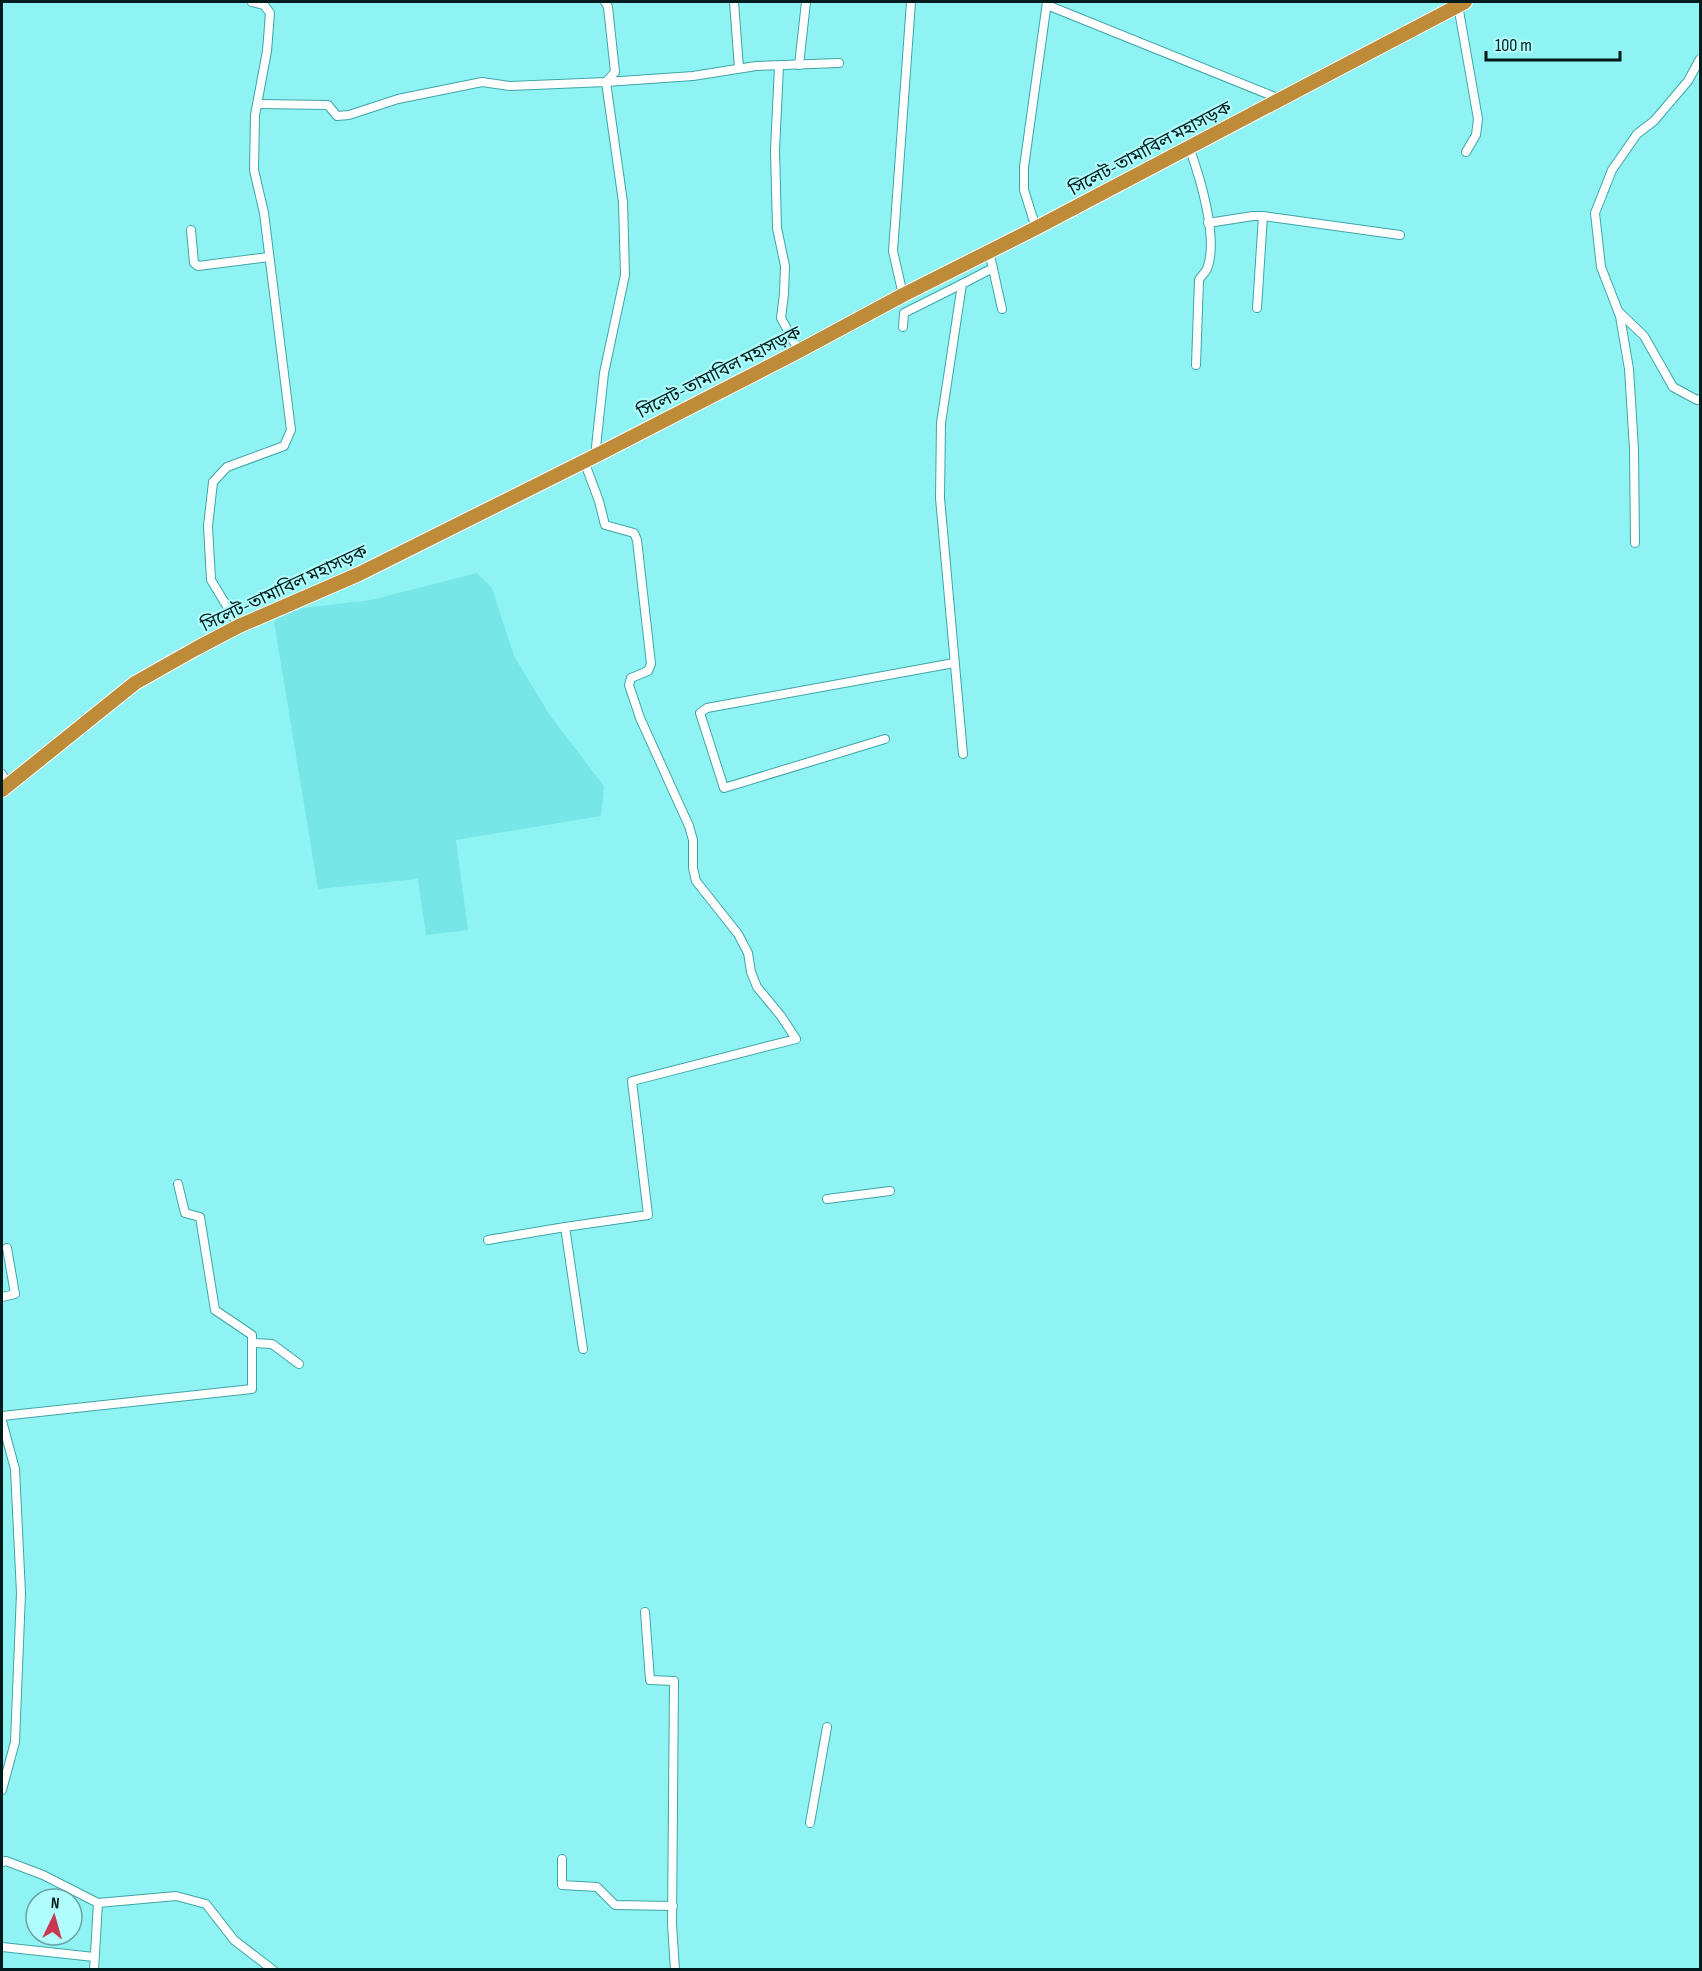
<svg xmlns="http://www.w3.org/2000/svg" width="1702" height="1971" viewBox="0 0 1702 1971" font-family="'Sofia Sans Condensed','Noto Sans Bengali',sans-serif">
	<style>
		.built { fill: #77e6e6 }
		.lines { fill: none; stroke-linecap: round; stroke-linejoin: round }
		.street-casing { stroke: #3ea5a6; stroke-width: 10 }
		.highway-casing { stroke: #fff; stroke-width: 16 }
		.street { stroke: #fff; stroke-width: 8 }
		.highway { stroke: #be8b38; stroke-width: 14 }
		.labels { text-anchor: middle; stroke-width: 4.5; stroke-linejoin: round; paint-order: stroke }
		.street-label { font-size: 18px; fill: #001b1b; stroke: #b0fdfd }
	</style>
	<rect width="100%" height="100%" fill="#90f3f3"/>
	<polygon class="built" points="477,573 492,588 514,656 549,714 604,786 601,816 456,840 468,930 426,935 418,879 318,889 274,622 277,619 303,608 371,600"/>
	<g class="lines">
		<defs>
			<g id="street">
				<polyline points="734,2 739,68"/>
				<polyline points="1047,5 1280,99"/>
				<polyline points="1458,5 1478,119 1476,135 1466,152"/>
				<polyline points="799,65 806,2"/>
				<polyline points="779,66 775,150 777,228 785,266 784,294 781,318 799,351"/>
				<polyline points="258,104 328,105 337,116 349,115 398,99 482,82 510,86 606,82 693,76 756,66 839,63"/>
				<path d="M1189 147C1200 177 1219 239 1207 269 1205 273 1201 276 1199 280L1196 365"/>
				<polyline points="1208,223 1253,216 1263,216 1400,235"/>
				<polyline points="1036,228 1024,190 1024,167 1047,2"/>
				<polyline points="191,230 194,263 198,266 269,257"/>
				<polyline points="989,251 1002,309"/>
				<polyline points="903,295 893,251 911,2"/>
				<polyline points="1257,308 1263,216"/>
				<polyline points="1618,311 1644,336 1673,387 1697,400 1700,399"/>
				<polyline points="903,327 904,313 962,284"/>
				<polyline points="595,456 604,373 625,275 623,202 606,82 615,72 608,7 605,2"/>
				<polyline points="1635,543 1634,449 1629,369 1620,316 1601,267 1595,213 1612,170 1637,134 1654,121 1688,81 1700,59"/>
				<polyline points="239,626 211,580 208,526 213,482 227,467 284,446 291,430 264,213 254,170 255,115 267,51 270,13 264,5 252,2"/>
				<polyline points="885,739 724,788 700,713 707,708 954,663"/>
				<polyline points="963,754 940,498 941,423 962,284 993,268"/>
				<polyline points="2,774 9,784"/>
				<polyline points="827,1199 890,1191"/>
				<polyline points="488,1240 565,1227"/>
				<polyline points="2,1297 15,1294 7,1248"/>
				<polyline points="252,1343 272,1344 299,1364"/>
				<polyline points="583,1349 565,1227 648,1215 632,1081 796,1039 781,1016 757,987 751,972 748,953 738,934 696,881 693,868 693,840 689,826 640,718 629,685 631,678 648,671 651,664 637,540 634,533 605,525 599,501 584,461"/>
				<polyline points="2,1416 252,1389 252,1335 215,1310 200,1217 185,1213 178,1184"/>
				<polyline points="2,1421 15,1469 21,1593 15,1742 2,1790"/>
				<polyline points="645,1612 650,1680 674,1681 672,1924 675,1970"/>
				<polyline points="810,1823 827,1727"/>
				<polyline points="562,1859 562,1885 597,1887 615,1905 673,1906"/>
				<polyline points="2,1862 6,1861 43,1875 98,1903 176,1896 206,1904 234,1940 273,1970"/>
				<polyline points="2,1947 94,1957"/>
				<polyline points="94,1970 98,1903"/>
			</g>
			<polyline id="highway" points="2,790 135,683 197,648 239,626 359,574 595,456 799,351 903,295 1036,228 1465,2"/>
		</defs>
		<use href="#street" class="street-casing"/>
		<use href="#highway" class="highway-casing"/>
		<use href="#street" class="street"/>
		<use href="#highway" class="highway"/>
	</g>
	<g class="labels">
		<g class="street-label">
			<text transform="translate(1150 148) rotate(-28)" y="6">সিলেট-তামাবিল মহাসড়ক</text>
			<text transform="translate(719 372) rotate(-27)" y="6">সিলেট-তামাবিল মহাসড়ক</text>
			<text transform="translate(284 588) rotate(-25)" y="6">সিলেট-তামাবিল মহাসড়ক</text>
		</g>
	</g>
	<rect width="1702" height="1971" fill="none" stroke="#001b1b" stroke-width="6"/>
	<g transform="translate(54 1917) rotate(5)"><circle r="28" fill="#b0fdfd" stroke="#6aa3a3" stroke-width="1.5"/>
	<path d="M0-4.5L10 22L0 15L-10 22Z" fill="#c83850"/>
	<text y="-9" font-size="16" font-weight="bold" text-anchor="middle" fill="#001b1b">N</text>
	</g>
	<path d="M1486 51v9h134v-9" fill="none" stroke="#001b1b" stroke-width="3"/>
	<text x="1495" y="51" font-size="18" fill="#001b1b" stroke="#b0fdfd" stroke-width="4.5" paint-order="stroke">100 m</text>
</svg>
